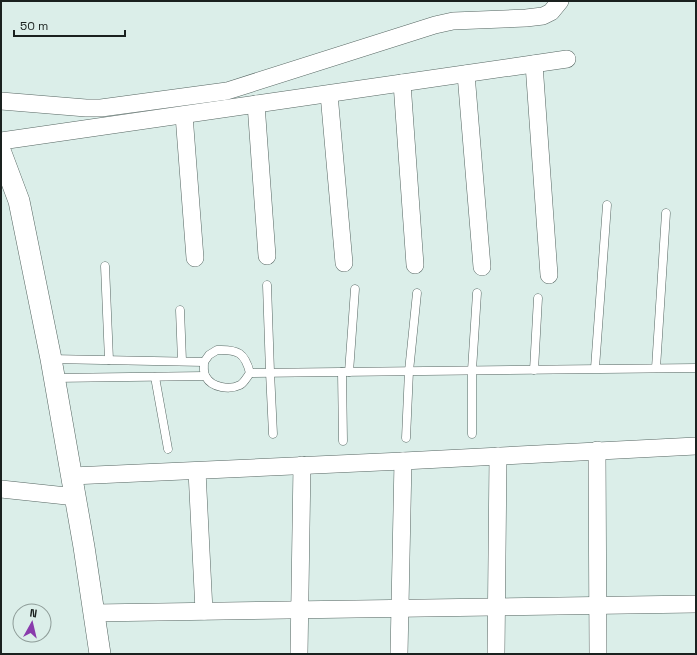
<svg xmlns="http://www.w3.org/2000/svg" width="697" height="655" viewBox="0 0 697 655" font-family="'Space Grotesk',sans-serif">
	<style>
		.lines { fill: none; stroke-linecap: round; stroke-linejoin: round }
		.service-casing { stroke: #566662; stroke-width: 9 }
		.minor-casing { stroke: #566662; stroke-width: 18 }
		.tertiary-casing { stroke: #566662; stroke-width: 22 }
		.service { stroke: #fff; stroke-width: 8 }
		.minor { stroke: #fff; stroke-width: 17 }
		.tertiary { stroke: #fff; stroke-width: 21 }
	</style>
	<rect width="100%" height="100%" fill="#dbeee9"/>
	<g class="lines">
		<defs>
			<g id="service">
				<polyline points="105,266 109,360"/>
				<polyline points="267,285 270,372 273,434"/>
				<polyline points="180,310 182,361"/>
				<path d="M217 350C238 349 245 353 250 373 247 377 244 383 240 385 230 390 212 388 206 377 203 373 204 367 204 362L209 355Z"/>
				<polyline points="51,359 204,362"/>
				<polyline points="595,368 607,205"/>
				<polyline points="656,368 666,213"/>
				<polyline points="534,370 538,298"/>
				<polyline points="342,372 343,441"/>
				<polyline points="349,372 355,289"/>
				<polyline points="250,373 696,368"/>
				<polyline points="155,377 168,449"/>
				<polyline points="54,378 205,376"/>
				<polyline points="472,434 472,370 477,293"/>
				<polyline points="406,438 409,371 417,293"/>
			</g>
			<g id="minor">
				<polyline points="534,64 549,275"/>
				<polyline points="466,74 482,267"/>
				<polyline points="402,83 415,265"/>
				<polyline points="329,94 344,263"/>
				<polyline points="1,101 86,108 101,108 227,91 435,25 453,21 526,18 543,16 551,12 560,1"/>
				<polyline points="256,104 267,256"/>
				<polyline points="184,115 195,258"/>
				<polyline points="1,141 567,59"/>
				<polyline points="597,450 598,654"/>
				<polyline points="197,471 204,611"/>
				<polyline points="72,476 403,461 696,446"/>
				<polyline points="1,489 76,497"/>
				<polyline points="94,613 696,604"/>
				<polyline points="299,654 302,465"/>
				<polyline points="399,654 403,461"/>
				<polyline points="496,654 498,456"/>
			</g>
			<polyline id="tertiary" points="1,153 19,201 51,359 84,547 100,654"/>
		</defs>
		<use href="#service" class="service-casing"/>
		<use href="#minor" class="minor-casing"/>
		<use href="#tertiary" class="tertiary-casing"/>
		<use href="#service" class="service"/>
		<use href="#minor" class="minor"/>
		<use href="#tertiary" class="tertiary"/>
	</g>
	<rect width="697" height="655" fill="none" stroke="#1a211f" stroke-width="4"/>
	<g transform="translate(32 623) rotate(8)"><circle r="19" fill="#dbeee9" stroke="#8e9c98"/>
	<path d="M0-3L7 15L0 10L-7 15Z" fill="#893bac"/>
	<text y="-6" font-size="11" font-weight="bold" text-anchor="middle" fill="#1a211f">N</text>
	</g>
	<path d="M14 30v6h111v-6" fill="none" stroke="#1a211f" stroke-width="2"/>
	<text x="20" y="30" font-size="12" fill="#1a211f" stroke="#dbeee9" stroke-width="3" paint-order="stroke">50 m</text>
</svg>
